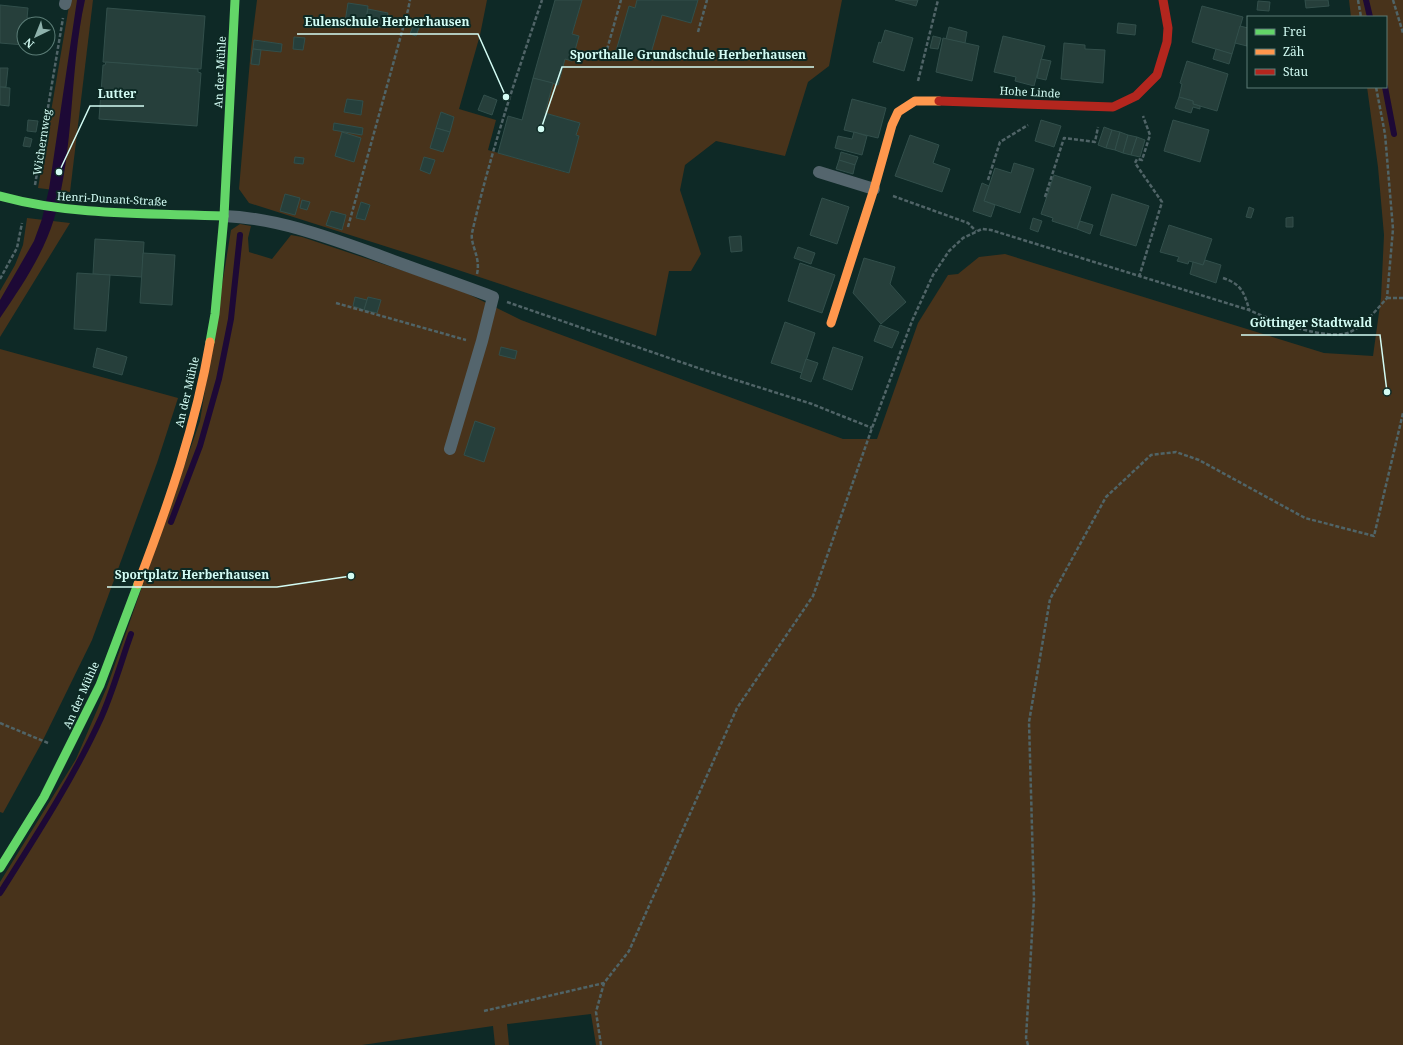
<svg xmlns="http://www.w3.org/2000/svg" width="1403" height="1045" viewBox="0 0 1403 1045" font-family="'Noto Serif',serif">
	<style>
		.green { fill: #48331b }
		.water { fill: #1d0936 }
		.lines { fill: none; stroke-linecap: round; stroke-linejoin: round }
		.stream { stroke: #1d0936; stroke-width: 6 }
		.building { fill: #263f3b; stroke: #324f4b }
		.path { stroke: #506467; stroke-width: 2.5; stroke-dasharray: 4 2; stroke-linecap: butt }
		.lane { stroke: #54656d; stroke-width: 12 }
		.fast { stroke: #63d668; stroke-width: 9 }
		.slow { stroke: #ff974d; stroke-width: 9 }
		.jam { stroke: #b3261e; stroke-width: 9 }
		.labels { text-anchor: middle; stroke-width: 4; stroke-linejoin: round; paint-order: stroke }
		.street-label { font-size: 11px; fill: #d3fcf4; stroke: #0d2924 }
		.leader { fill: none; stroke: #d3fcf4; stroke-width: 1.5 }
		.callout-dot { fill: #d3fcf4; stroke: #0d2924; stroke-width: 1.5 }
		.callout-label { font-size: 12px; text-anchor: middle; font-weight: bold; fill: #d3fcf4; stroke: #0d2924; stroke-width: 4; stroke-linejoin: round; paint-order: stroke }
	</style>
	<rect width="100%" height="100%" fill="#0e2926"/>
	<g class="green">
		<polygon points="70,0 93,0 70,192 38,188"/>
		<polygon points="257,0 487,0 480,35 459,109 496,120 488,150 568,173 579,136 576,135 580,123 545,113 553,83 558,84 565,59 572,61 572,34 582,0 842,0 829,66 808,82 785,156 716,141 685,165 680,190 701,254 691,271 669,271 656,336 416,256 249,203 239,189 251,48"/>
		<polygon points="1349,0 1403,0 1403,1045 596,1045 591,1014 507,1024 509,1045 495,1045 493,1026 362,1045 0,1045 0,882 76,759 107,687 200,421 231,230 240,224 251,226 248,238 249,252 272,259 291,235 302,237 458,289 521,320 843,439 877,439 918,323 948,275 958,274 979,257 1005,254 1324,353 1373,356 1381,298 1384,235 1378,167 1367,87 1386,87 1386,17 1351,17"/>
		<polygon points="27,218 70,223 0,337 0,291 15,265 23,245"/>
		<polygon points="0,349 178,398 157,463 92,640 41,744 3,813 0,812"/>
	</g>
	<path class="water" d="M77 0H85C69 72 75 148 54 219 43 255 21 287 0 318V300L34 241 42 219 49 189Z"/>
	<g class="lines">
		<g class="stream">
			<polyline points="1366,0 1370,17"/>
			<polyline points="1385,87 1394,134"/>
			<polyline points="171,522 200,446 219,379 231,319 240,235"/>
			<path d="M0 893C36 836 73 779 101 718 113 691 121 662 131 634"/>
		</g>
	</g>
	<g class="building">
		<polygon points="555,0 582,0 572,34 579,36 572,61 565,59 558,85 533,78"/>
		<polygon points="637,0 698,0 691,23 662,15 649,60 616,51 629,6 635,8"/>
		<polygon points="895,0 918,0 916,6"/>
		<polygon points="1305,0 1328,0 1329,6 1306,8"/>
		<polygon points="1258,1 1270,2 1269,11 1257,10"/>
		<polygon points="348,3 368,6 365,26 345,22"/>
		<polygon points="0,5 28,8 27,18 30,18 30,24 24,24 24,45 0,43"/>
		<polygon points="1202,6 1243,17 1232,54 1192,42"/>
		<polygon points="107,8 205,16 201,69 103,62"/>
		<polygon points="368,9 388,13 385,28 365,24"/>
		<polygon points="414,23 420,25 416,36 410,34"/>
		<polygon points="1118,23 1136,25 1135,35 1117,33"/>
		<polygon points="1240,26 1248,28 1247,46 1235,43"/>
		<polygon points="949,27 967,32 965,43 946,39"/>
		<polygon points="885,30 913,38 904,71 873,62 879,42 881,43"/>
		<polygon points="933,36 941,38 938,49 930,48"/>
		<polygon points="1003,36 1045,46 1034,86 1015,81 1016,77 994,72"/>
		<polygon points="294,37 305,38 303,50 293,49"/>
		<polygon points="943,38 979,46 972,81 936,72"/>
		<polygon points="254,40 282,44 281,52 253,49"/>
		<polygon points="1064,43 1085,45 1085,49 1105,50 1103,83 1061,79"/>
		<polygon points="253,49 261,50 259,65 251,64"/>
		<polygon points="1216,49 1232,54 1229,64 1213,59"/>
		<polygon points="1041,59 1051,61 1046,80 1037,78"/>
		<polygon points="1187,61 1228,74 1217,111 1193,104 1193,101 1179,97 1182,84 1180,83"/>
		<polygon points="106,62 198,69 198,72 201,73 197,126 99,119 103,65 105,65"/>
		<polygon points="0,68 8,68 6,87 0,87"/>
		<polygon points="533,78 553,83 545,113 580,123 576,135 579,136 569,173 498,153 508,116 522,120"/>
		<polygon points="0,87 10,88 9,106 0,105"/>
		<polygon points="484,95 497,100 492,115 478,110"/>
		<polygon points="1179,97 1193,101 1193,104 1200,106 1200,109 1193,107 1191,113 1175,108"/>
		<polygon points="347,99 363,101 361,115 344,112"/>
		<polygon points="852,99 886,108 878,138 844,130"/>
		<polygon points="441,112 454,117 450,132 436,128"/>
		<polygon points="28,120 38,121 36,132 27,131"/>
		<polygon points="1041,120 1061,126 1054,147 1035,141"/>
		<polygon points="1173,120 1209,130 1200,162 1164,151"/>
		<polygon points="334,123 363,128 362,135 333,130"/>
		<polygon points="1104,127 1112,130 1106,148 1098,145"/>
		<polygon points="436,128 450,132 443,152 430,148"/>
		<polygon points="1112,130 1120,132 1115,150 1106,148"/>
		<polygon points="342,132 361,138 354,162 335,156"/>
		<polygon points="854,132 867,136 862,155 835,148 838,136 852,139"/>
		<polygon points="1120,132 1128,135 1123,153 1115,150"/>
		<polygon points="910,135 939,145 933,163 950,169 942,192 895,176"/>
		<polygon points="1128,135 1137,137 1131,155 1123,153"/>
		<polygon points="25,137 32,139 30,147 23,146"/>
		<polygon points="1137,137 1145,140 1140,157 1131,155"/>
		<polygon points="841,152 858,157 855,165 839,160"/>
		<polygon points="295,157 304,158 303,164 294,163"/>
		<polygon points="424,157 435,160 430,174 420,170"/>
		<polygon points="839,160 855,165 853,174 836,169"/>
		<polygon points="1014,163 1034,169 1020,213 984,201 995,168 1011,173"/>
		<polygon points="1054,175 1091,187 1077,229 1052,221 1053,218 1041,214"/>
		<polygon points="982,183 989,186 984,201 995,205 991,217 973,211"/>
		<polygon points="285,194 300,198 295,215 280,211"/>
		<polygon points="1112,194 1149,206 1136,246 1100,235"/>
		<polygon points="822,198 849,207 837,244 810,235"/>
		<polygon points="302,200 310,202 307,210 300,208"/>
		<polygon points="361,202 370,205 365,220 356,218"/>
		<polygon points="1249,207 1254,209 1251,218 1246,217"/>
		<polygon points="331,211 346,215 342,230 326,225"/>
		<polygon points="1293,217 1293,227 1286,227 1286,218"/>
		<polygon points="1033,218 1042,221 1038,232 1030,229"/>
		<polygon points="1080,221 1093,225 1090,234 1077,229"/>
		<polygon points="1169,225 1212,239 1203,265 1189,261 1188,264 1177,261 1179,257 1160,252"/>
		<polygon points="741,236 742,251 731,252 729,237"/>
		<polygon points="95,239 144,242 142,277 93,274"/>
		<polygon points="798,247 815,253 811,264 794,258"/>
		<polygon points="143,253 175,255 172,305 140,303"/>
		<polygon points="864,258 895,267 890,284 906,302 881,324 853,293"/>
		<polygon points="1205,260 1221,265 1216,283 1190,274 1193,262 1203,265"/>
		<polygon points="800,263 835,275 822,313 788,301"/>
		<polygon points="77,273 110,275 106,331 74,329"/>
		<polygon points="355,297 367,300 364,310 353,306"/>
		<polygon points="368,297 381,300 377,313 364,310"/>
		<polygon points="785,322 815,333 802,373 771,363"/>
		<polygon points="880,325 899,332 892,348 874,341"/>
		<polygon points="501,347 517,351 515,359 499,355"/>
		<polygon points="833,347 863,357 852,390 823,379"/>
		<polygon points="97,348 127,357 122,375 93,367"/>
		<polygon points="806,359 818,363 811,382 800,378"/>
		<polygon points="475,421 495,428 484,462 464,455"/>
	</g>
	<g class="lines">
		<g class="path">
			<polyline points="1358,0 1361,17"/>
			<polyline points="1393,0 1403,33"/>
			<polyline points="698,32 707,0"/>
			<polyline points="614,55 606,53 621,0"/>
			<polyline points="918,81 938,0"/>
			<polyline points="988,180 1000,142 1028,125"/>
			<polyline points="35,185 63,18"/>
			<polyline points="893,196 968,223 976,231"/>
			<polyline points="1045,197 1064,138 1095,142 1098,127"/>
			<polyline points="348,227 408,10 410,0"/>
			<path d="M477 274C481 257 470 245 472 233 490 154 516 77 542 0"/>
			<polyline points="1139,277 1162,202 1135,163 1137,159 1142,160 1150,135 1143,116"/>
			<path d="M1223 278C1241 284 1244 292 1249 309"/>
			<polyline points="0,279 17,248 22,223"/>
			<polyline points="1387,298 1403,298"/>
			<polyline points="507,302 701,369 812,404 872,428"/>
			<polyline points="336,303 466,340"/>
			<polyline points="0,723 48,743"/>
			<polyline points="484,1011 604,983"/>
			<path d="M601 1045 596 1012 604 983 629 951 737 708 813 596 872 428 912 321 933 275 949 251 963 238 982 229 991 230 1249 310C1271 320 1328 342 1350 332 1365 325 1376 310 1387 298L1393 229 1385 134 1376 87"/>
			<polyline points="1028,1045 1026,1038 1034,899 1029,722 1050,599 1106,497 1151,455 1176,452 1199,460 1305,518 1374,536 1403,413"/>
		</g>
		<g class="lane">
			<polyline points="65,4 66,0"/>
			<polyline points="819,172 874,189"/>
			<path d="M224 216C275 218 325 236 372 253 412 268 453 282 493 297L482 341 450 449"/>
		</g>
		<g class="fast">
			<path d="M0 196C73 216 149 213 224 216"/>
			<polyline points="210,342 215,314 224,216 235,0"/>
			<polyline points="0,868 44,797 100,685 138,584"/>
		</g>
		<g class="slow">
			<polyline points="831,323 874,189 892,125 898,112 915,101 939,101"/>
			<path d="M138 584C168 506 196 425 210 342"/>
		</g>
		<polyline class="jam" points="939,101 1113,107 1136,96 1157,75 1167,42 1168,28 1163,0"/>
	</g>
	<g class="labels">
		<g class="street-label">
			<text transform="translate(220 72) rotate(-87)" y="4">An der Mühle</text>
			<text transform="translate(1030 92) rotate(3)" y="4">Hohe Linde</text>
			<text transform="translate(42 142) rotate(-81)" y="4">Wichernweg</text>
			<text transform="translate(112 199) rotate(3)" y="4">Henri-Dunant-Straße</text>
			<text transform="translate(187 392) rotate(-77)" y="4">An der Mühle</text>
			<text transform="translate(81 695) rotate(-66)" y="4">An der Mühle</text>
		</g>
	</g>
	<path class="leader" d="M506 97L478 34H297M541 129L562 67H814M59 172L90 106H144M1387 392L1380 335H1241M351 576L277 587H107"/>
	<g class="callout-dot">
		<circle cx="506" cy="97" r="4"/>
		<circle cx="541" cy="129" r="4"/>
		<circle cx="59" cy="172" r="4"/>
		<circle cx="1387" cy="392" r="4"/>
		<circle cx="351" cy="576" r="4"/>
	</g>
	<g class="callout-label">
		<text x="387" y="26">Eulenschule Herberhausen</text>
		<text x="688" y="59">Sporthalle Grundschule Herberhausen</text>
		<text x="117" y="98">Lutter</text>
		<text x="1311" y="327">Göttinger Stadtwald</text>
		<text x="192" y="579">Sportplatz Herberhausen</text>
	</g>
	<rect x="1247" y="16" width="140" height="72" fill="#0d2924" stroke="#5c7d77"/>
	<rect x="1255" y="29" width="20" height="6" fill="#63d668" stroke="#5c7d77"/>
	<text x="1283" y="36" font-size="12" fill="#d3fcf4">Frei</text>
	<rect x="1255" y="49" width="20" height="6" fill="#ff974d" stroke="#5c7d77"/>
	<text x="1283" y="56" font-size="12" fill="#d3fcf4">Zäh</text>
	<rect x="1255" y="69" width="20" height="6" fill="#b3261e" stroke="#5c7d77"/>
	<text x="1283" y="76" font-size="12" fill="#d3fcf4">Stau</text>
	<g transform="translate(36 36) rotate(223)"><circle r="19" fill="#0d2924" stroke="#5c7d77"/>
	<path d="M0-3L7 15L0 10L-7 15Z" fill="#8eb2ac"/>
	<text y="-6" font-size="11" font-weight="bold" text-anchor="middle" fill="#d3fcf4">N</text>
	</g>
</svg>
